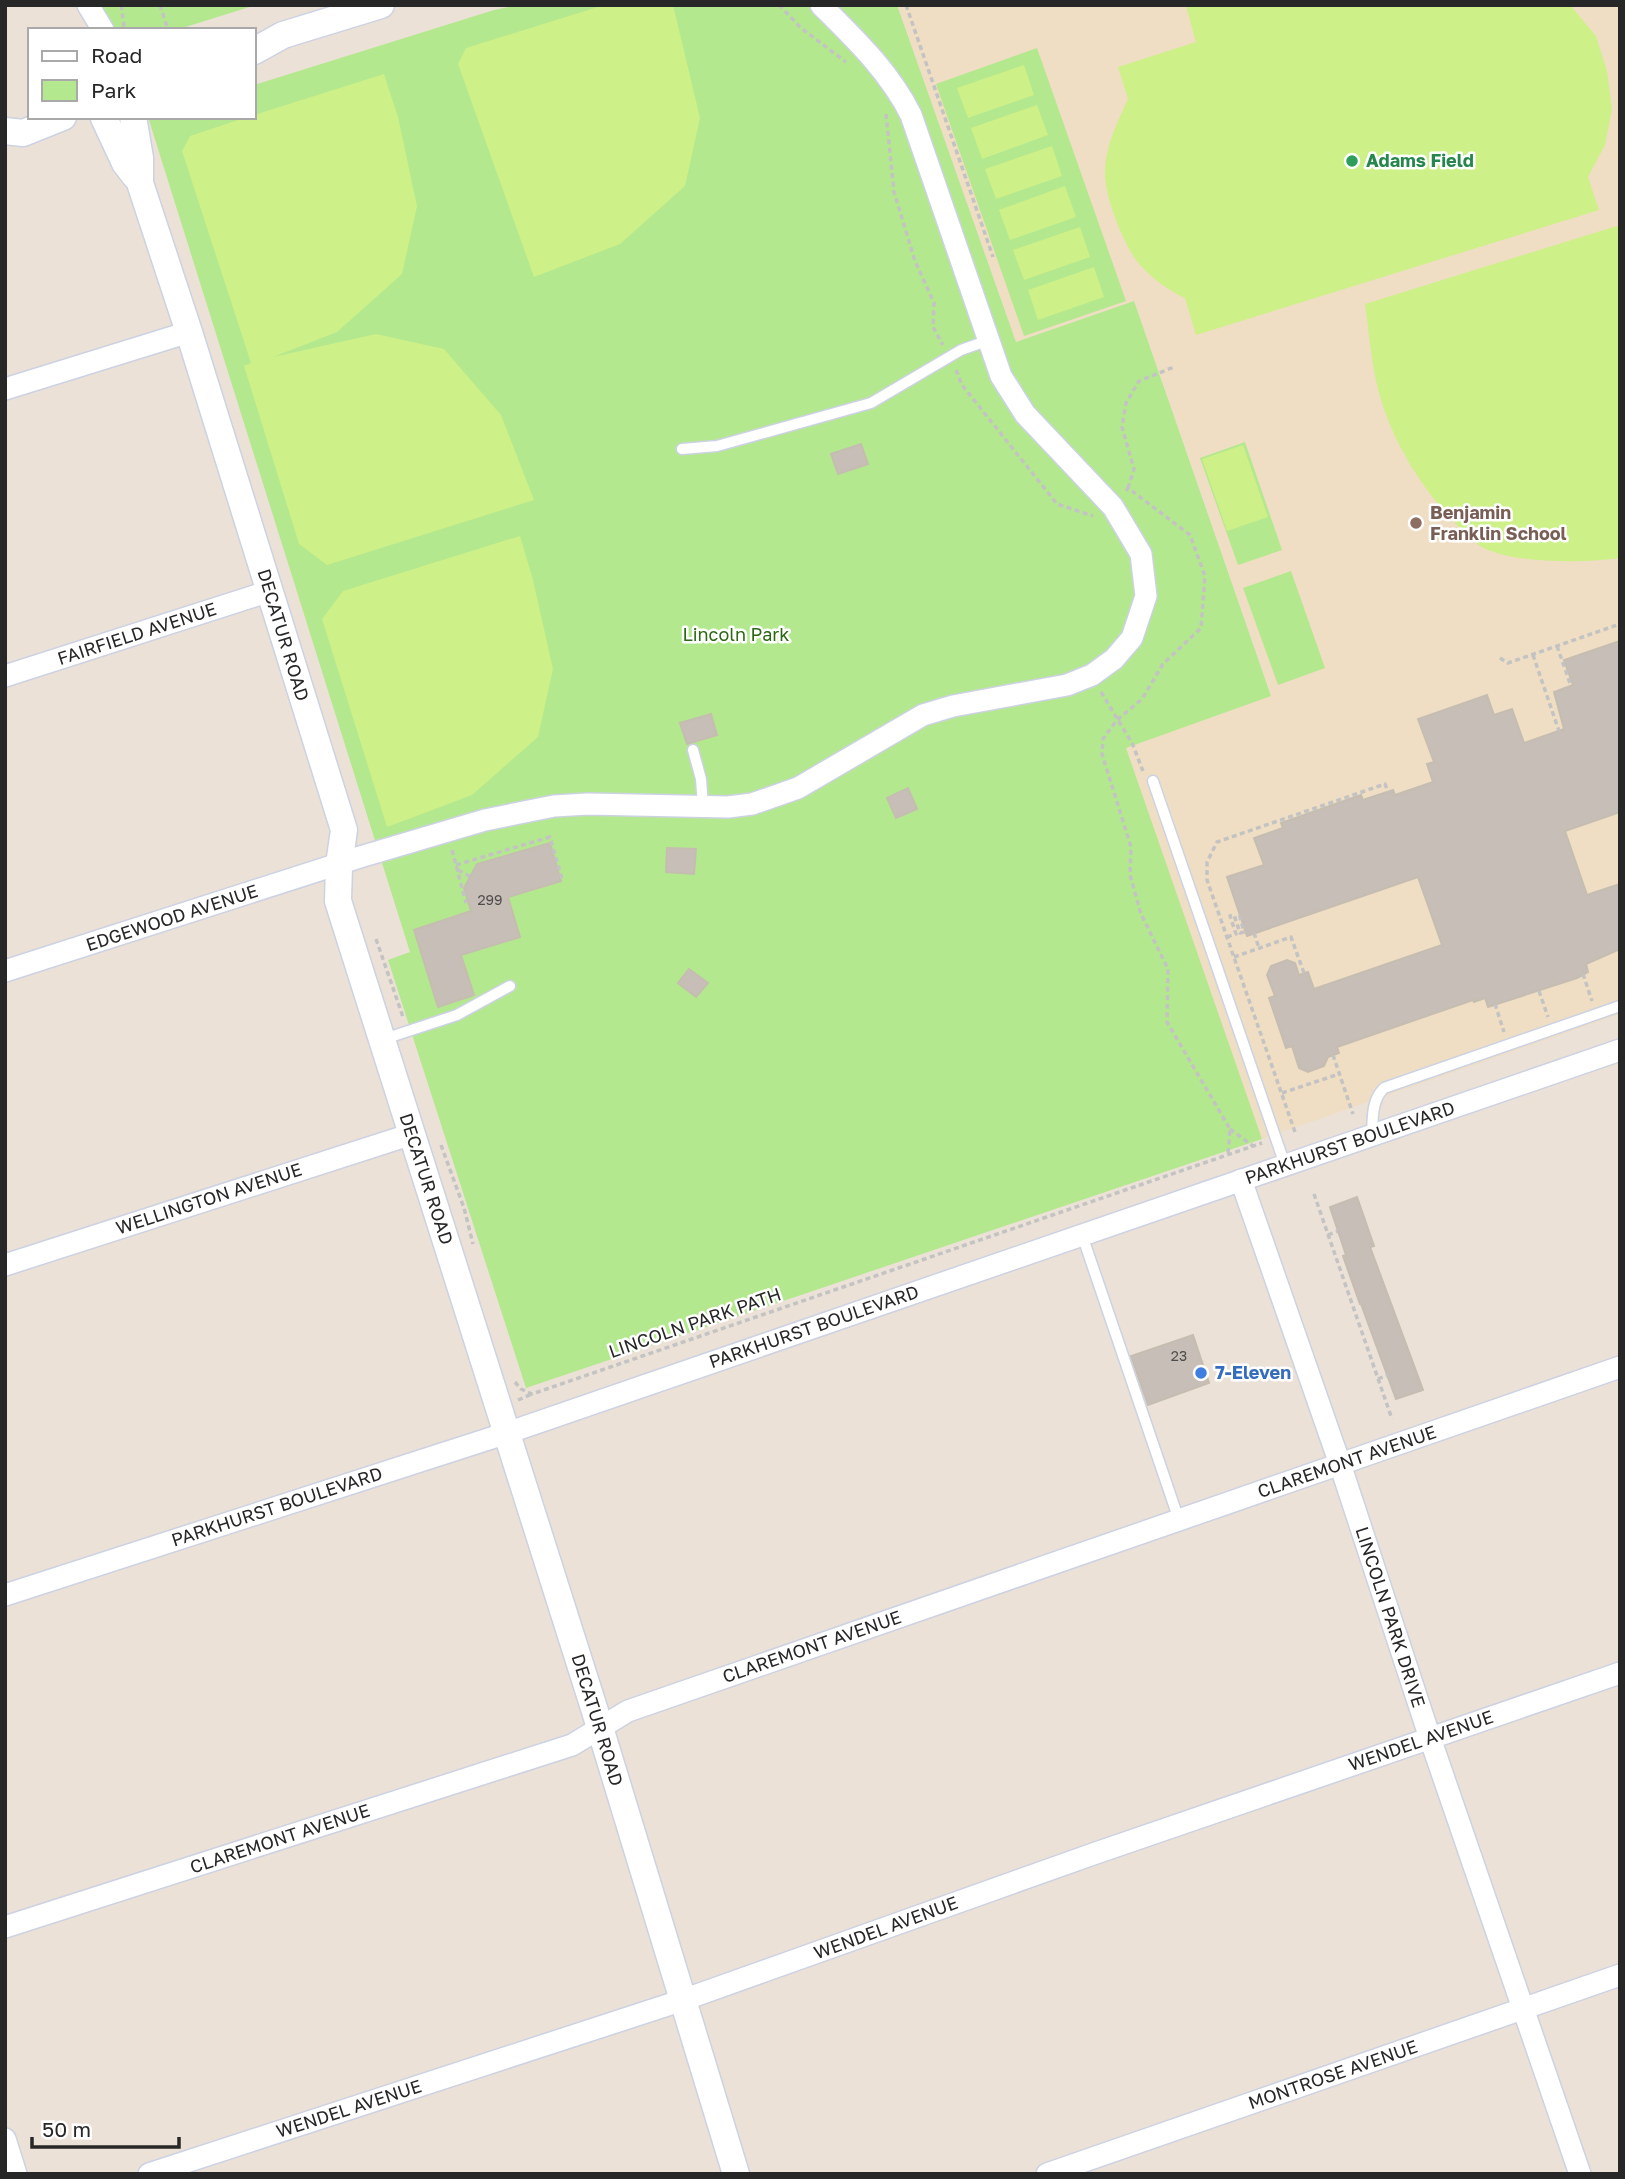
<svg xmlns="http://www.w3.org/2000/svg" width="1625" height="2179" viewBox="0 0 1625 2179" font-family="'Golos Text',sans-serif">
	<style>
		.education { fill: #efdec4 }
		.green { fill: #b4e88e }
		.pitch { fill: #cdf088 }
		.building { fill: #c6beb7; stroke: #c6bdb1; stroke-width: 2 }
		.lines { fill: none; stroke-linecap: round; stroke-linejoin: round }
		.service-casing { stroke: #ccd2e2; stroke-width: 13 }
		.minor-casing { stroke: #ccd2e2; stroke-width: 24 }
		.tertiary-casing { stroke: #ccd2e2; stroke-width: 29 }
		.path { stroke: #c3c3c3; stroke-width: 3.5; stroke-dasharray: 5 3.5; stroke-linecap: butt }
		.service { stroke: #fff; stroke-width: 10 }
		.minor { stroke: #fff; stroke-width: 21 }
		.tertiary { stroke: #fff; stroke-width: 26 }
		.leisure-dot { fill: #2e9e5b; stroke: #fff; stroke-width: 2.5 }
		.education-dot { fill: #8d6e63; stroke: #fff; stroke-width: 2.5 }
		.shop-dot { fill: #3f7fe0; stroke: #fff; stroke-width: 2.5 }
		.labels { text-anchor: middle; stroke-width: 5; stroke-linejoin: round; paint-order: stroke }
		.number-label { font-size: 14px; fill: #4f4d4b }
		.leisure-label { font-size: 18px; font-weight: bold; fill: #27864d; stroke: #fff; text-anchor: start }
		.education-label { font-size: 18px; font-weight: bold; fill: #785e54; stroke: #fff; text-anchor: start }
		.street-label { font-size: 18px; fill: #272727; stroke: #fff }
		.park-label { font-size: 18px; fill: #2c6813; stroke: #fff }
		.shop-label { font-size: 18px; font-weight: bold; fill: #366cbe; stroke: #fff; text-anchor: start }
	</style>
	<rect width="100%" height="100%" fill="#ece1d7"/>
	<polygon class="education" points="897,5 1620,5 1620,1014 1262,1139 1125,748 1271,695 1134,301 1016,342"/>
	<g class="green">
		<polygon points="102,5 256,5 176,30 110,30"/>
		<polygon points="518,5 897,5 1016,342 1134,301 1271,696 1126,748 1262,1139 526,1388 388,960 410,952 148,117 254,117 254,85 494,10"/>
		<polygon points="1037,48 1126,301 1024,336 936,84"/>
		<polygon points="1245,442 1282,550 1238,565 1200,458"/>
		<polygon points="1291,571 1325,668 1278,685 1243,588"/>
	</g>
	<g class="pitch">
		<polygon points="604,5 673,5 700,118 685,186 620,244 534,277 458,64 466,48"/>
		<path d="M1189 5H1570L1596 36 1607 71 1612 109 1605 145 1588 177 1599 210 1196 335 1185 298C1168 290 1154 280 1141 266 1125 249 1106 200 1105 176 1104 149 1117 123 1128 99L1118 67 1196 42 1186 6Z"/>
		<polygon points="1024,65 1034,95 968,118 957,88"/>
		<polygon points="384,74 398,117 417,206 402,274 337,332 273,357 376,334 444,349 501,415 534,500 327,565 299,544 244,366 251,363 182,151 190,136 247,117 254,117 254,115"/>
		<polygon points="1037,105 1048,135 982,159 971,128"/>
		<polygon points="1052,146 1062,176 996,199 985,169"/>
		<polygon points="1065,186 1076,217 1010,240 999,210"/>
		<path d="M1620 225V558C1586 563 1512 564 1482 547 1473 542 1465 533 1458 526 1421 488 1391 440 1378 389 1371 361 1369 332 1365 304Z"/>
		<polygon points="1080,227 1090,257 1024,280 1013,250"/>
		<polygon points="1094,267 1104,297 1038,320 1028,290"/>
		<polygon points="1243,445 1268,517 1227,531 1202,459"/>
		<polygon points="520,536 533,580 553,669 538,737 472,795 387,827 322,619 343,591"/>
	</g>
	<g class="building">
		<polygon points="861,444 868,464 838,474 831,454"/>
		<polygon points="1620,641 1620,812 1565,831 1587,895 1620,884 1620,949 1586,964 1588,972 1577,978 1488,1007 1485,998 1474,1002 1473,1000 1337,1047 1339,1053 1328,1057 1324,1066 1308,1072 1299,1068 1292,1046 1286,1048 1269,998 1275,996 1267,975 1271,966 1287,960 1295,963 1299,975 1308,972 1314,989 1442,945 1418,877 1247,936 1227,877 1264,865 1254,838 1283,828 1281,823 1361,795 1363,800 1393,790 1395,795 1433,782 1427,764 1434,762 1418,719 1487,695 1494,715 1512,709 1524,743 1564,729 1554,692 1573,685 1564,660"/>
		<polygon points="711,714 717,735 687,744 680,723"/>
		<polygon points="908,788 917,809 896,818 887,798"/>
		<polygon points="550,843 561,881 508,897 520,937 461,955 474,995 438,1007 414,930 471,911 464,888 477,864"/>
		<polygon points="667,848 696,849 694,874 666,872"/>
		<polygon points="689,969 708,983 696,997 678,983"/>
		<polygon points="1357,1197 1374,1246 1370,1247 1423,1390 1396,1399 1361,1304 1360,1304 1343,1256 1346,1255 1330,1207"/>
		<polygon points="1193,1335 1209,1383 1148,1405 1131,1356"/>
	</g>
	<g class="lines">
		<defs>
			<g id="service">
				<polyline points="682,449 717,446 871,403 961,350 989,340"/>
				<polyline points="693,750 701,779 703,807"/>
				<polyline points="1153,781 1285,1165"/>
				<polyline points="384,1039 457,1015 510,986"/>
				<path d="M1372 1135C1373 1119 1371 1101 1384 1088L1620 1006"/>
				<polyline points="1082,1235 1179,1520"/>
			</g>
			<g id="minor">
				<polyline points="88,5 103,30"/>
				<polyline points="5,389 189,332"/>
				<polyline points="5,676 270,591"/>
				<path d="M5 971 360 857 485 820 554 806 588 804 728 807 752 804 798 788 923 715 953 706 1067 685 1092 675 1114 659 1132 638 1146 596 1141 554 1113 507 1025 414 1001 376 911 115C889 71 855 39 821 5"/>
				<polyline points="1241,1180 1340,1464 1430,1738 1580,2174"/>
				<polyline points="5,1265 412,1134"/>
				<polyline points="5,1595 507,1433 1620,1050"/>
				<polyline points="5,1927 572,1745 628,1711 1620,1367"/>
				<polyline points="5,2139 16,2174"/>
				<polyline points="149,2174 683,2000 1096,1853 1620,1673"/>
				<polyline points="1047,2174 1620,1975"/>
			</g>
			<g id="tertiary">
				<polyline points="254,51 283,35 381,5"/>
				<polyline points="133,117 140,158 140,183 189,332 344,830 339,865 338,901 594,1708 736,2174"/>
				<polyline points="104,118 125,163 135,176"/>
				<polyline points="5,131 23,133 63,117"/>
			</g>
		</defs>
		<use href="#service" class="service-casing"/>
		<use href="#minor" class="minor-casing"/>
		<use href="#tertiary" class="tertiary-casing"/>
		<g class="path">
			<polyline points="121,5 124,26 127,30"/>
			<polyline points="160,5 168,30"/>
			<polyline points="779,5 801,28 846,62"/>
			<polyline points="906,5 993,257"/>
			<polyline points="886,114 894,192 915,261 934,303 933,327 943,345"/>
			<polyline points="956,370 962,385 1057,504 1093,516"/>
			<polyline points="1128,488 1134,469 1122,427 1126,403 1139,381 1174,367"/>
			<polyline points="1126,491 1128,488 1190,535 1205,576 1201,628 1163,664 1142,699 1117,720 1103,739 1102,754 1131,847 1130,875 1141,914 1168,969 1167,1022 1230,1129 1228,1154"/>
			<polyline points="1557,646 1571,686"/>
			<polyline points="1533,655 1559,731"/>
			<polyline points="1500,658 1508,663 1620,624"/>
			<polyline points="1101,692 1132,743 1143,771"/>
			<polyline points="452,850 466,903"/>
			<polyline points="456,865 550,837 562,879"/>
			<polyline points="458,870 471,877"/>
			<polyline points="1254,933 1259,948"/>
			<polyline points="1227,937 1236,934 1230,916 1234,915 1240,933 1244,932 1239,913"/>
			<polyline points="376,939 403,1017"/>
			<polyline points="1234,957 1291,937 1304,973"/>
			<polyline points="1583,974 1592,1001"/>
			<polyline points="1539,991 1548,1017"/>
			<polyline points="1495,1004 1504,1032"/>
			<polyline points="1333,1055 1353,1114"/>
			<polyline points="1282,1093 1339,1074"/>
			<polyline points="1230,1129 1253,1146"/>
			<polyline points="1295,1132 1207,880 1207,862 1217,842 1385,784 1388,792"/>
			<polyline points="441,1145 464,1208 473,1244"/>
			<polyline points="1314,1194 1392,1419"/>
			<polyline points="1328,1235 1338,1231"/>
			<polyline points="1378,1379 1388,1375"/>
			<polyline points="515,1382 521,1389 532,1394 1262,1143"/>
			<polyline points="518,1400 532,1394"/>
		</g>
		<use href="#service" class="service"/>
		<use href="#minor" class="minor"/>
		<use href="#tertiary" class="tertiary"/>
	</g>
	<circle class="leisure-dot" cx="1352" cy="161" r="7"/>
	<circle class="education-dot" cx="1416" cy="523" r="7"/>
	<circle class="shop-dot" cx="1201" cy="1373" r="7"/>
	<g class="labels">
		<g class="number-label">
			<text x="490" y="905">299</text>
			<text x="1179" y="1361">23</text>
		</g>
		<g class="leisure-label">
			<text x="1366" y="167">Adams Field</text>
		</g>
		<g class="education-label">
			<text x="1430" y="519">Benjamin<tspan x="1430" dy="21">Franklin School</tspan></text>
		</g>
		<g class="street-label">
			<text transform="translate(137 634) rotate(-18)" y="6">FAIRFIELD AVENUE</text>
			<text transform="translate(283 635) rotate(73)" y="6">DECATUR ROAD</text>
			<text transform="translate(172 918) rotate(-18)" y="6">EDGEWOOD AVENUE</text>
			<text transform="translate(1350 1143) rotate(-19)" y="6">PARKHURST BOULEVARD</text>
			<text transform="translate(426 1179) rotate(72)" y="6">DECATUR ROAD</text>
			<text transform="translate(209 1199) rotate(-18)" y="6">WELLINGTON AVENUE</text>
			<text transform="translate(695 1323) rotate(-19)" y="6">LINCOLN PARK PATH</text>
			<text transform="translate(814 1327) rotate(-19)" y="6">PARKHURST BOULEVARD</text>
			<text transform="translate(1347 1462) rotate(-19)" y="6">CLAREMONT AVENUE</text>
			<text transform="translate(277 1507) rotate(-18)" y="6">PARKHURST BOULEVARD</text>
			<text transform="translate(1390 1617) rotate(72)" y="6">LINCOLN PARK DRIVE</text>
			<text transform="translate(812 1647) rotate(-19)" y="6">CLAREMONT AVENUE</text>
			<text transform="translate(597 1720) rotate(73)" y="6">DECATUR ROAD</text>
			<text transform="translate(1421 1741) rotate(-19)" y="6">WENDEL AVENUE</text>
			<text transform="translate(280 1839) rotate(-18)" y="6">CLAREMONT AVENUE</text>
			<text transform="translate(886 1928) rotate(-20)" y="6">WENDEL AVENUE</text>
			<text transform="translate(1333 2075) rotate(-19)" y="6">MONTROSE AVENUE</text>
			<text transform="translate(349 2109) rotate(-18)" y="6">WENDEL AVENUE</text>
		</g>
		<g class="park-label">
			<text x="736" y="641">Lincoln Park</text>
		</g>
		<g class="shop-label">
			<text x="1215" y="1379">7-Eleven</text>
		</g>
	</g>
	<rect width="1625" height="2179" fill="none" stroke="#272727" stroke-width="14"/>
	<rect x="28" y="28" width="228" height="91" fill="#ffffff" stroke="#a9a9a9" stroke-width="2"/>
	<rect x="42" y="51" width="35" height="10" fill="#ffffff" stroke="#a9a9a9" stroke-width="2"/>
	<text x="91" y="63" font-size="21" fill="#272727">Road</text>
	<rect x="42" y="80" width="35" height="21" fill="#b4e88e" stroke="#a9a9a9" stroke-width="2"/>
	<text x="91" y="98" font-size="21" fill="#272727">Park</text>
	<path d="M32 2137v10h147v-10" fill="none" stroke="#272727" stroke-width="3.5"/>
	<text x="42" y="2137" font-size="21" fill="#272727" stroke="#ffffff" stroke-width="5" paint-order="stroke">50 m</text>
</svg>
